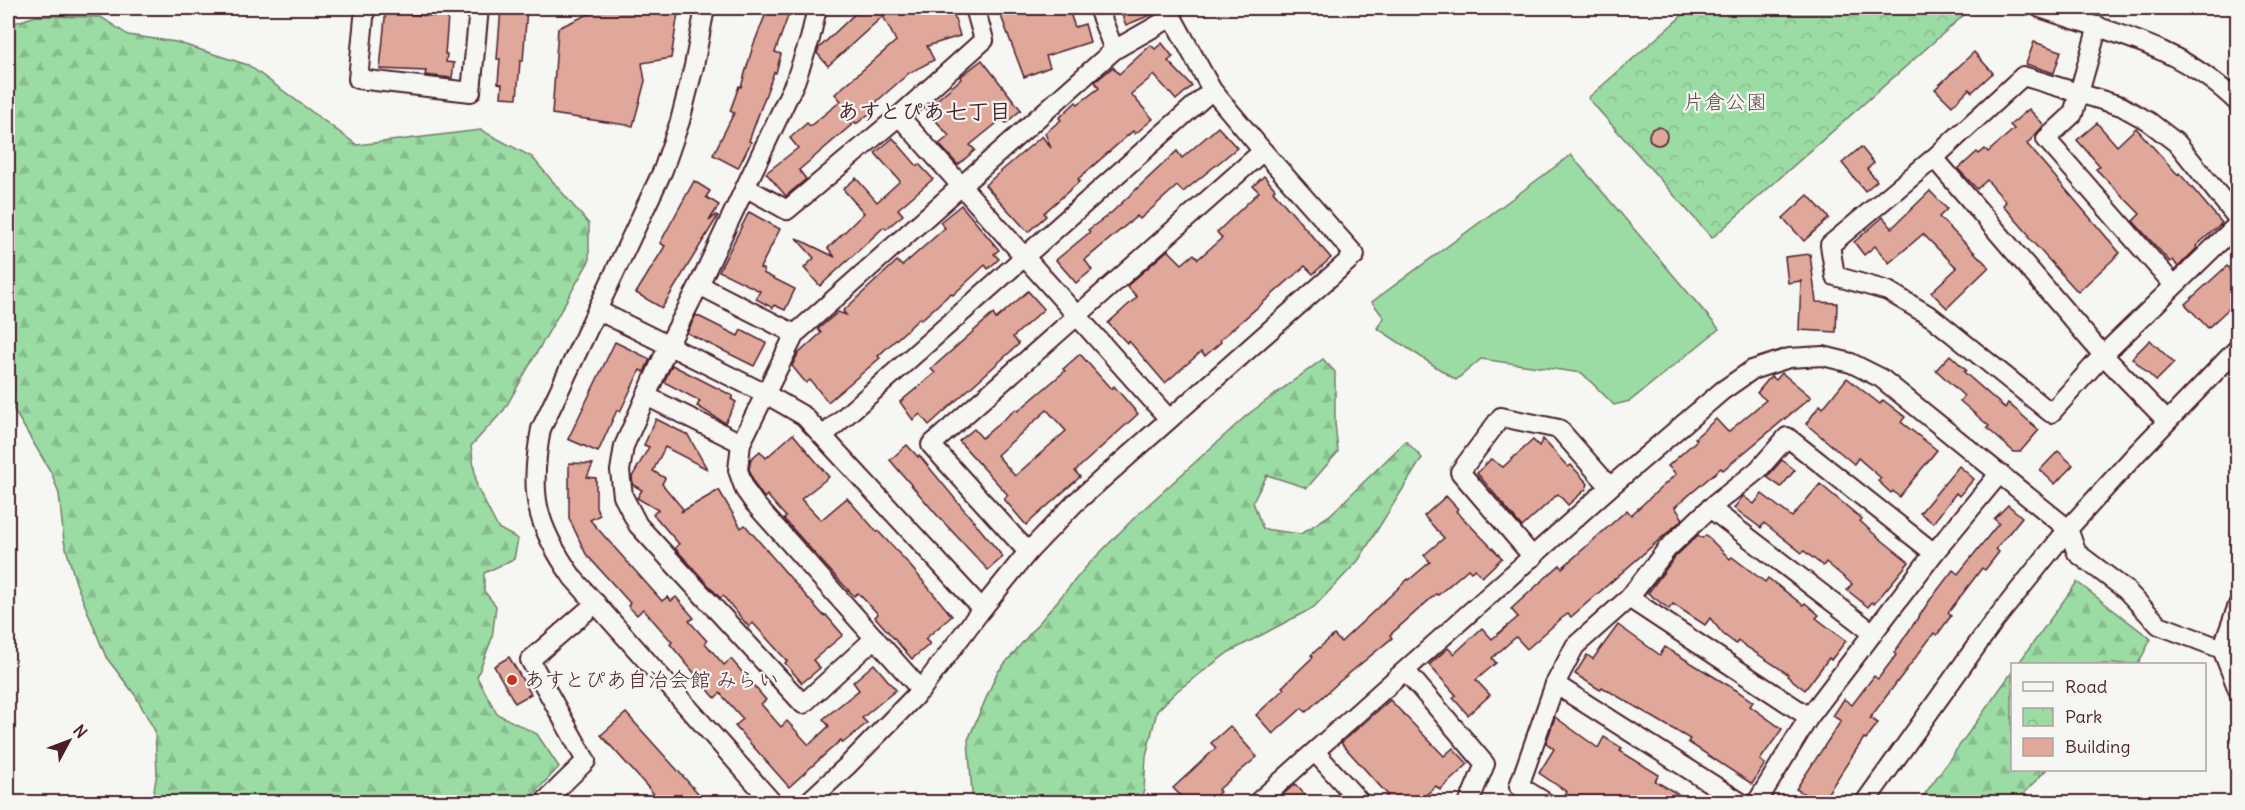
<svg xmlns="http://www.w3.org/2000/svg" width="2245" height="810" viewBox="0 0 2245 810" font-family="Delius,'Klee One',sans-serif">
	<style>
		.forest { fill: url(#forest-firs); stroke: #727d68; stroke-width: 1.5 }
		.park { fill: url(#park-crowns); stroke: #727d68; stroke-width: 1.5 }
		.pitch { fill: #9bdba4; stroke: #727d68; stroke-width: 1.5 }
		.building { fill: #e0a79b; stroke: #4a1f2b; stroke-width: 1.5; fill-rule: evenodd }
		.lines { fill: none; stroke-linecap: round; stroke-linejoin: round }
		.minor-casing { stroke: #4a1f2b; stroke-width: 22 }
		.minor { stroke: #f6f6f2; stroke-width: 18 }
		.poi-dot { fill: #c8321e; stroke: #f6f6f2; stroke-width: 2 }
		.labels { text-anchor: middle; stroke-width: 4.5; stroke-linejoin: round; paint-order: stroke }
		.park-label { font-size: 21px; fill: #5e4e49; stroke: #f6f6f2 }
		.poi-label { font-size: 21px; fill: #4a1f2b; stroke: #f6f6f2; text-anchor: start }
		.neighbourhood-label { font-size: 22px; font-weight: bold; fill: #4a1f2b; stroke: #f6f6f2 }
	</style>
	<defs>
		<pattern id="forest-firs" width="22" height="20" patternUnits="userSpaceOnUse" patternTransform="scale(1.5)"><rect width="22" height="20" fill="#9bdba4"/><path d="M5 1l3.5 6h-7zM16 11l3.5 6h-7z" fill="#87bc8d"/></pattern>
		<pattern id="park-crowns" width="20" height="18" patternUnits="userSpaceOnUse" patternTransform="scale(1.5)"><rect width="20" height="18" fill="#9bdba4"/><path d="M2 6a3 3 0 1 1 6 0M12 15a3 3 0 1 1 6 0" fill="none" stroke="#87bc8d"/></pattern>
	</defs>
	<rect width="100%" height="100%" fill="#f6f6f2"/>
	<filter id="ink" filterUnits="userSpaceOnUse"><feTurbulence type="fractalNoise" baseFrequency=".0167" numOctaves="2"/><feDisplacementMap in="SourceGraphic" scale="12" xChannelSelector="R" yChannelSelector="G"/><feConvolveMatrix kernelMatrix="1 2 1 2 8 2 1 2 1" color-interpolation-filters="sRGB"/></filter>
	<g filter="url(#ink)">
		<g class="forest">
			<polygon points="36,16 101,17 128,35 176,42 248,65 357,145 481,130 532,157 589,224 589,261 504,410 471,446 477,487 498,528 518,539 514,559 484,573 484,591 496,606 492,638 477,677 497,714 537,734 559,767 526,802 152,802 157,773 155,731 135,695 106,657 76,583 64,541 59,494 52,474 8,400 8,25"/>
			<polygon points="1323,359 1335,372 1335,423 1338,452 1307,488 1267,475 1253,502 1263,529 1301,534 1330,515 1406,441 1422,458 1358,561 1313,608 1229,652 1177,691 1157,711 1146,756 1144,790 1140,802 976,802 972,793 968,740 997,673 1086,567 1136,516 1247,415"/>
			<polygon points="2077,582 2151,639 2138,664 2018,664"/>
			<polygon points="2012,672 2012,770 2046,770 2016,802 1919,802"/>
		</g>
		<polygon class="park" points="1691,8 1957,8 1964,15 1712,238 1588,98"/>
		<polygon class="pitch" points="1571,155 1719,329 1630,401 1614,405 1582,373 1481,359 1456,380 1377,328 1384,318 1372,302"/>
		<g class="building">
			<polygon points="386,8 408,10 408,14 448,17 445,54 447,54 446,62 454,63 452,78 425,75 426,71 380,69"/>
			<polygon points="501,8 527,8 523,61 520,61 517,98 501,97 502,84 498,83 500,59 497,59"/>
			<polygon points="602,8 655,8 678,13 671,58 642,63 645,81 633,126 552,114 558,28"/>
			<polygon points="768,8 791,8 775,52 781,54 776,73 774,72 749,141 751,142 738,168 713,155 734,113 730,111 739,86 741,87 753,46"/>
			<polygon points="861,8 952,8 960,36 927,46 934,60 909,73 876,102 879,106 856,124 855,122 799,170 806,179 786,196 766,173 798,148 790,138 807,123 810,126 841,101 835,94 896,41 883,16 828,66 817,53 819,48"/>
			<polygon points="998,8 1068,8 1075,27 1085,24 1090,42 1046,56 1050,67 1024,77"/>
			<polygon points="1119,8 1158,8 1158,12 1126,25"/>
			<polygon points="2034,42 2061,51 2054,73 2026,64"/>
			<polygon points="1162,43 1173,57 1168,61 1192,86 1176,100 1154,75 1131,94 1153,119 1135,134 1133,131 1078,179 1080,181 1044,213 1046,216 1028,232 985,185 1042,136 1051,148 1045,133 1061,120 1059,118 1076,102 1078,104 1099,88 1095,82 1113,67 1119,74 1151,45 1155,49"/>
			<polygon points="1974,52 1993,73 1972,92 1969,89 1952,106 1935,89"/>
			<polygon points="982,60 1021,110 1006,123 1002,119 970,145 975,150 958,165 939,144 949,136 926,109 961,79 960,77"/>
			<polygon points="2029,109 2044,125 2027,144 2120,253 2078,292 2028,237 2029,235 2003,205 2006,202 1987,180 1977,189 1958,169 1977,152 1979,154 1985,149 1988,152 2014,129 2010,125"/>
			<polygon points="2097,123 2117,146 2136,128 2178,175 2179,173 2194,190 2222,223 2196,246 2197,248 2178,267 2173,260 2170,262 2133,221 2140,214 2096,169 2100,166 2077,140"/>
			<circle cx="1658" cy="136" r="9"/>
			<polygon points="1218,127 1237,148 1183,192 1177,186 1140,219 1137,216 1085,260 1092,270 1076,283 1056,260 1090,232 1088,230 1111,213 1177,151 1182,158"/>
			<polygon points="893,138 917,166 919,164 933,179 898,209 903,215 886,229 884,227 820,286 804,268 814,258 796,238 835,257 828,248 864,213 843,189 856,178 877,202 900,181 875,153"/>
			<polygon points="1861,147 1874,163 1867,169 1877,181 1865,191 1842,163"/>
			<polygon points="1264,176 1275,189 1273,191 1331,258 1313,274 1305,266 1220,340 1221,342 1205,356 1201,352 1165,383 1129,341 1127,343 1108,323 1137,297 1127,286 1168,250 1182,264 1194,254 1198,259 1222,238 1217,232 1259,192 1253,186"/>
			<polygon points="694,181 710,191 706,197 719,205 709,221 716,215 718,216 662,308 636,293 665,246 660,243"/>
			<polygon points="1930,191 1947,209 1939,217 1989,267 1947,308 1931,292 1957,268 1923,234 1889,263 1875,246 1864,255 1854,242 1883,217 1892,228"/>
			<polygon points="1808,195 1829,218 1804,241 1783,218"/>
			<polygon points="961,205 999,250 994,254 999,259 988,269 985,265 953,295 951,293 921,320 920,318 878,356 880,358 828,402 810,380 806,383 792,366 798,354 821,333 818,329 838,312 846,315 843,311 897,261 902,266 945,228 940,222"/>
			<polygon points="749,212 780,229 760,268 764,270 763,273 795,289 785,310 774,305 773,308 756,299 760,291 719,271"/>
			<polygon points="1810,254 1816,302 1837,303 1836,332 1799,330 1801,281 1788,283 1785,257"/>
			<polygon points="2227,266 2238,277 2238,300 2208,328 2185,304"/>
			<polygon points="1028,291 1044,309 1013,337 1019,344 929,425 920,414 913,420 900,402 935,373 931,369 993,314 996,319"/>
			<polygon points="696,315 738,336 741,330 766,343 754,366 687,333"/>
			<polygon points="2150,340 2174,363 2156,381 2132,358"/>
			<polygon points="615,342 650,359 644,372 640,370 620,412 617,410 598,452 568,439"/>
			<path d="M1080 354 1111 389 1114 386 1138 414 1075 471 1080 477 1026 525 1004 499 1008 495 959 441 974 429 982 438 1016 409 1018 411 1065 371 1063 369ZM1047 410 1066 431 1015 476 997 455Z"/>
			<polygon points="1950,355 1966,370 1964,372 2005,408 2008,403 2039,430 2020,452 2014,452 1987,428 1989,426 1960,401 1964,396 1936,370"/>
			<polygon points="672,365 733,396 731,399 736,402 725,423 697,406 700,401 664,382"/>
			<polygon points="1782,373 1811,397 1723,470 1721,468 1675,507 1683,519 1571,617 1568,614 1562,618 1527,649 1516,637 1492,658 1496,663 1476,680 1490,695 1468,715 1453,698 1456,695 1429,665 1448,648 1454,654 1482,628 1492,639 1518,617 1511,609 1544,579 1560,565 1562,568 1627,510 1631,515 1676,474 1668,466 1697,440 1695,438 1716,419 1728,432 1766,400 1757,393 1771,376 1776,380"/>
			<polygon points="1847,378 1880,404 1883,400 1905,417 1901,422 1937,450 1899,497 1893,491 1891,493 1878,481 1881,478 1858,458 1854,464 1806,424 1820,405 1823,408"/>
			<polygon points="656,419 688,435 707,469 665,447 653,471 665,478 662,484 683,509 681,512 719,490 741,528 745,525 799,588 824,616 826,615 843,635 813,660 820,668 802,683 785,663 787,661 753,623 749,627 723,596 720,598 675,548 679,544 653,514 658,510 637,498 642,490 633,485 632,477 649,447 644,445"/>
			<polygon points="793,434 829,477 801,499 821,520 847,498 877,532 878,531 907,562 952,616 925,639 930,644 912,659 875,617 878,614 858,593 854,596 825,565 784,519 786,517 767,495 764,498 755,485 749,469 751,459 760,451 766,458"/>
			<polygon points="1543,439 1568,467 1571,465 1588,484 1586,489 1568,505 1558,494 1522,527 1477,473 1491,459 1503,467 1533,440 1539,446"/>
			<polygon points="907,445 918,457 919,455 1003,557 988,570 936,514 890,460"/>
			<polygon points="2058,451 2073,465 2055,484 2040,470"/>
			<polygon points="1782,460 1795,470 1781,487 1767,477"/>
			<polygon points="569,463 593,464 587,477 596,478 596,507 600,515 590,520 662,601 667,597 671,601 676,597 694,618 689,621 707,641 705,643 724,665 731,659 766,700 761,704 781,727 787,721 809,745 829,726 823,719 859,690 853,682 874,664 896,690 862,718 867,723 843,743 841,740 789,787 735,726 743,719 720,693 715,698 670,644 672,642 643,609 637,615 628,606 630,603 586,554 569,518"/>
			<polygon points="1959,466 1974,479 1959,496 1956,493 1933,523 1920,513"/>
			<polygon points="1820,484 1862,519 1860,521 1873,533 1909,562 1874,604 1872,602 1868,607 1847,590 1852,584 1826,562 1823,566 1804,551 1802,553 1764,523 1761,528 1734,508 1743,496 1754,504 1762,494 1792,517"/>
			<polygon points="1446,496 1458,509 1456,511 1502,558 1482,577 1475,569 1471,572 1468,569 1438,595 1436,594 1390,635 1392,638 1340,681 1306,712 1302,708 1273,734 1256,715 1284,689 1282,687 1313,657 1311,655 1334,635 1341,642 1408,579 1409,580 1430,562 1424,555 1444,538 1424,516"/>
			<polygon points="2008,505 2022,517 1996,549 1999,552 1985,570 1982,568 1948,613 1951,616 1937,635 1934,633 1870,718 1878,723 1866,739 1864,738 1822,802 1818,802 1796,789 1841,721 1833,716 1844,699 1852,705 1874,676 1878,679 1896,655 1894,653 1930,600 1953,570 1958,574 1999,523 1994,519"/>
			<polygon points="1698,535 1702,538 1706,535 1730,559 1732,557 1765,582 1768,578 1803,605 1805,603 1819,615 1816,618 1846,641 1831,660 1829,658 1805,690 1787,676 1788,674 1738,641 1736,644 1723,634 1710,618 1705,625 1673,604 1669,609 1648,593 1675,557"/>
			<polygon points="1618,625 1660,655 1665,647 1736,690 1753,702 1750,706 1782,729 1760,760 1765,764 1752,784 1688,742 1690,739 1602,687 1600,690 1575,674 1587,655 1593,659"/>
			<polygon points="509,657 531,694 515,703 494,666"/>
			<polygon points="1390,700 1444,756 1453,748 1468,764 1440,790 1436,786 1418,802 1379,802 1388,795 1341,743"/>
			<polygon points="626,713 706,802 661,802 601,735"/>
			<polygon points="1555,717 1598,748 1604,737 1622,748 1620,751 1659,775 1655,781 1692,802 1579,802 1565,794 1567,792 1539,773 1554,749 1546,743"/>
			<polygon points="1230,726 1257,757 1218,790 1220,792 1208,802 1187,802 1173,788 1216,748 1211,743"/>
			<polygon points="1295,784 1312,802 1275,802 1279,798"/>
		</g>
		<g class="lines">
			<defs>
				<g id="minor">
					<polyline points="365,8 358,79 471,92 479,8"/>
					<path d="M705 8 694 66 680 121 663 170 541 429C529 494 535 524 573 578L772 802"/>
					<polyline points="1098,8 1114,50"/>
					<path d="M2040 8C2112 33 2181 46 2238 103"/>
					<polyline points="2098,26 2073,114 2046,139 2173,284"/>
					<polyline points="899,116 1169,419"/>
					<polyline points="1934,158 2103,355 2167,421"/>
					<polyline points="747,188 787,210 899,116 984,40 975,8"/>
					<polyline points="2238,219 2178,144 2148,121 2121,106 2023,76 1934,158 1830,245 1835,276 1888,291 1933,318 2051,413 2103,355 2238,224"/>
					<polyline points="699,285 669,344 624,446 620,471 623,496 638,525 803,704 875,638"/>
					<polyline points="597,310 764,393 804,416 982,609"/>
					<polyline points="795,334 699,285 795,82 810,39 817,8"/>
					<polyline points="646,396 741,443"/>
					<polyline points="823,436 1212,90"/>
					<polyline points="1710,508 1873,633"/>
					<polyline points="1028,552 931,445 1263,151"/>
					<polyline points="1533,557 1460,472 1501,417 1559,429 1610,487"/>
					<polyline points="1629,598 1809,717"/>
					<polyline points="2222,649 2238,605"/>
					<polyline points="1406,671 1485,764 1469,802"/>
					<polyline points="1555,684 1740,802"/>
					<polyline points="921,690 755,504 745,490 738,470 741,443 795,334 1114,50 1172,17"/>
					<polyline points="1315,752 1360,802"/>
					<polyline points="544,802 586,761 530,660 596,603"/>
					<polyline points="808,802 847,766 921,690 982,609 1028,552 1075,503 1355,255 1263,151 1212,90 1172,17 1169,8"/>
					<polyline points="1258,802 1610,487 1722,391 1752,370 1789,358 1823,356 1851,363 1881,378 2068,529 2077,553 2126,590 2159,625 2222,649 2238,690"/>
					<polyline points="1545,802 1519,786 1555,684 1575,646 1629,598 1667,549 1710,508 1758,470 1787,437 1934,553"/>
					<polyline points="1757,802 1809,717 1934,553 2000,473"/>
					<polyline points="1865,802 1992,624 2068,529 2137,453 2238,348"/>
				</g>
			</defs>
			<use href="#minor" class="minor-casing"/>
			<use href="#minor" class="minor"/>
		</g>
	</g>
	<circle class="poi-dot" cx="512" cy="680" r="6"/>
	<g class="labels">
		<g class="park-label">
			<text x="1725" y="109">片倉公園</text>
		</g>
		<g class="poi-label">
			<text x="524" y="687">あすとぴあ自治会館 みらい</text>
		</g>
		<g class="neighbourhood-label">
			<text x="924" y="119">あすとぴあ七丁目</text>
		</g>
	</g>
	<rect width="2245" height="810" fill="none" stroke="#f6f6f2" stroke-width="30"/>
	<rect x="15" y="15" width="2215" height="780" fill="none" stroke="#4a1f2b" stroke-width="2" filter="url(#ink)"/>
	<rect x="2011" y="663" width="195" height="108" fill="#f6f6f2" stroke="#b1a0a2" stroke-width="1.5"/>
	<rect x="2023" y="682" width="30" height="9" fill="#f6f6f2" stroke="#b1a0a2" stroke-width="1.5"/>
	<text x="2065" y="693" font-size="18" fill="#4a1f2b">Road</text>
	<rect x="2023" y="708" width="30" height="18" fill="url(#park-crowns)" stroke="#b1a0a2" stroke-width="1.5"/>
	<text x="2065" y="723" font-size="18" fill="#4a1f2b">Park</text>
	<rect x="2023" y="738" width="30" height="18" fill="#e0a79b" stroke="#b1a0a2" stroke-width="1.5"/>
	<text x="2065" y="753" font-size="18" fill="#4a1f2b">Building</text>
	<g transform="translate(69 741) rotate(49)" stroke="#f6f6f2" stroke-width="4.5" paint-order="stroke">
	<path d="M0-4.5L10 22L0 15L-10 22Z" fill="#4a1f2b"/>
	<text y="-9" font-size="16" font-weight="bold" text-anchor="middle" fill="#4a1f2b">N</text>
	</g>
</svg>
